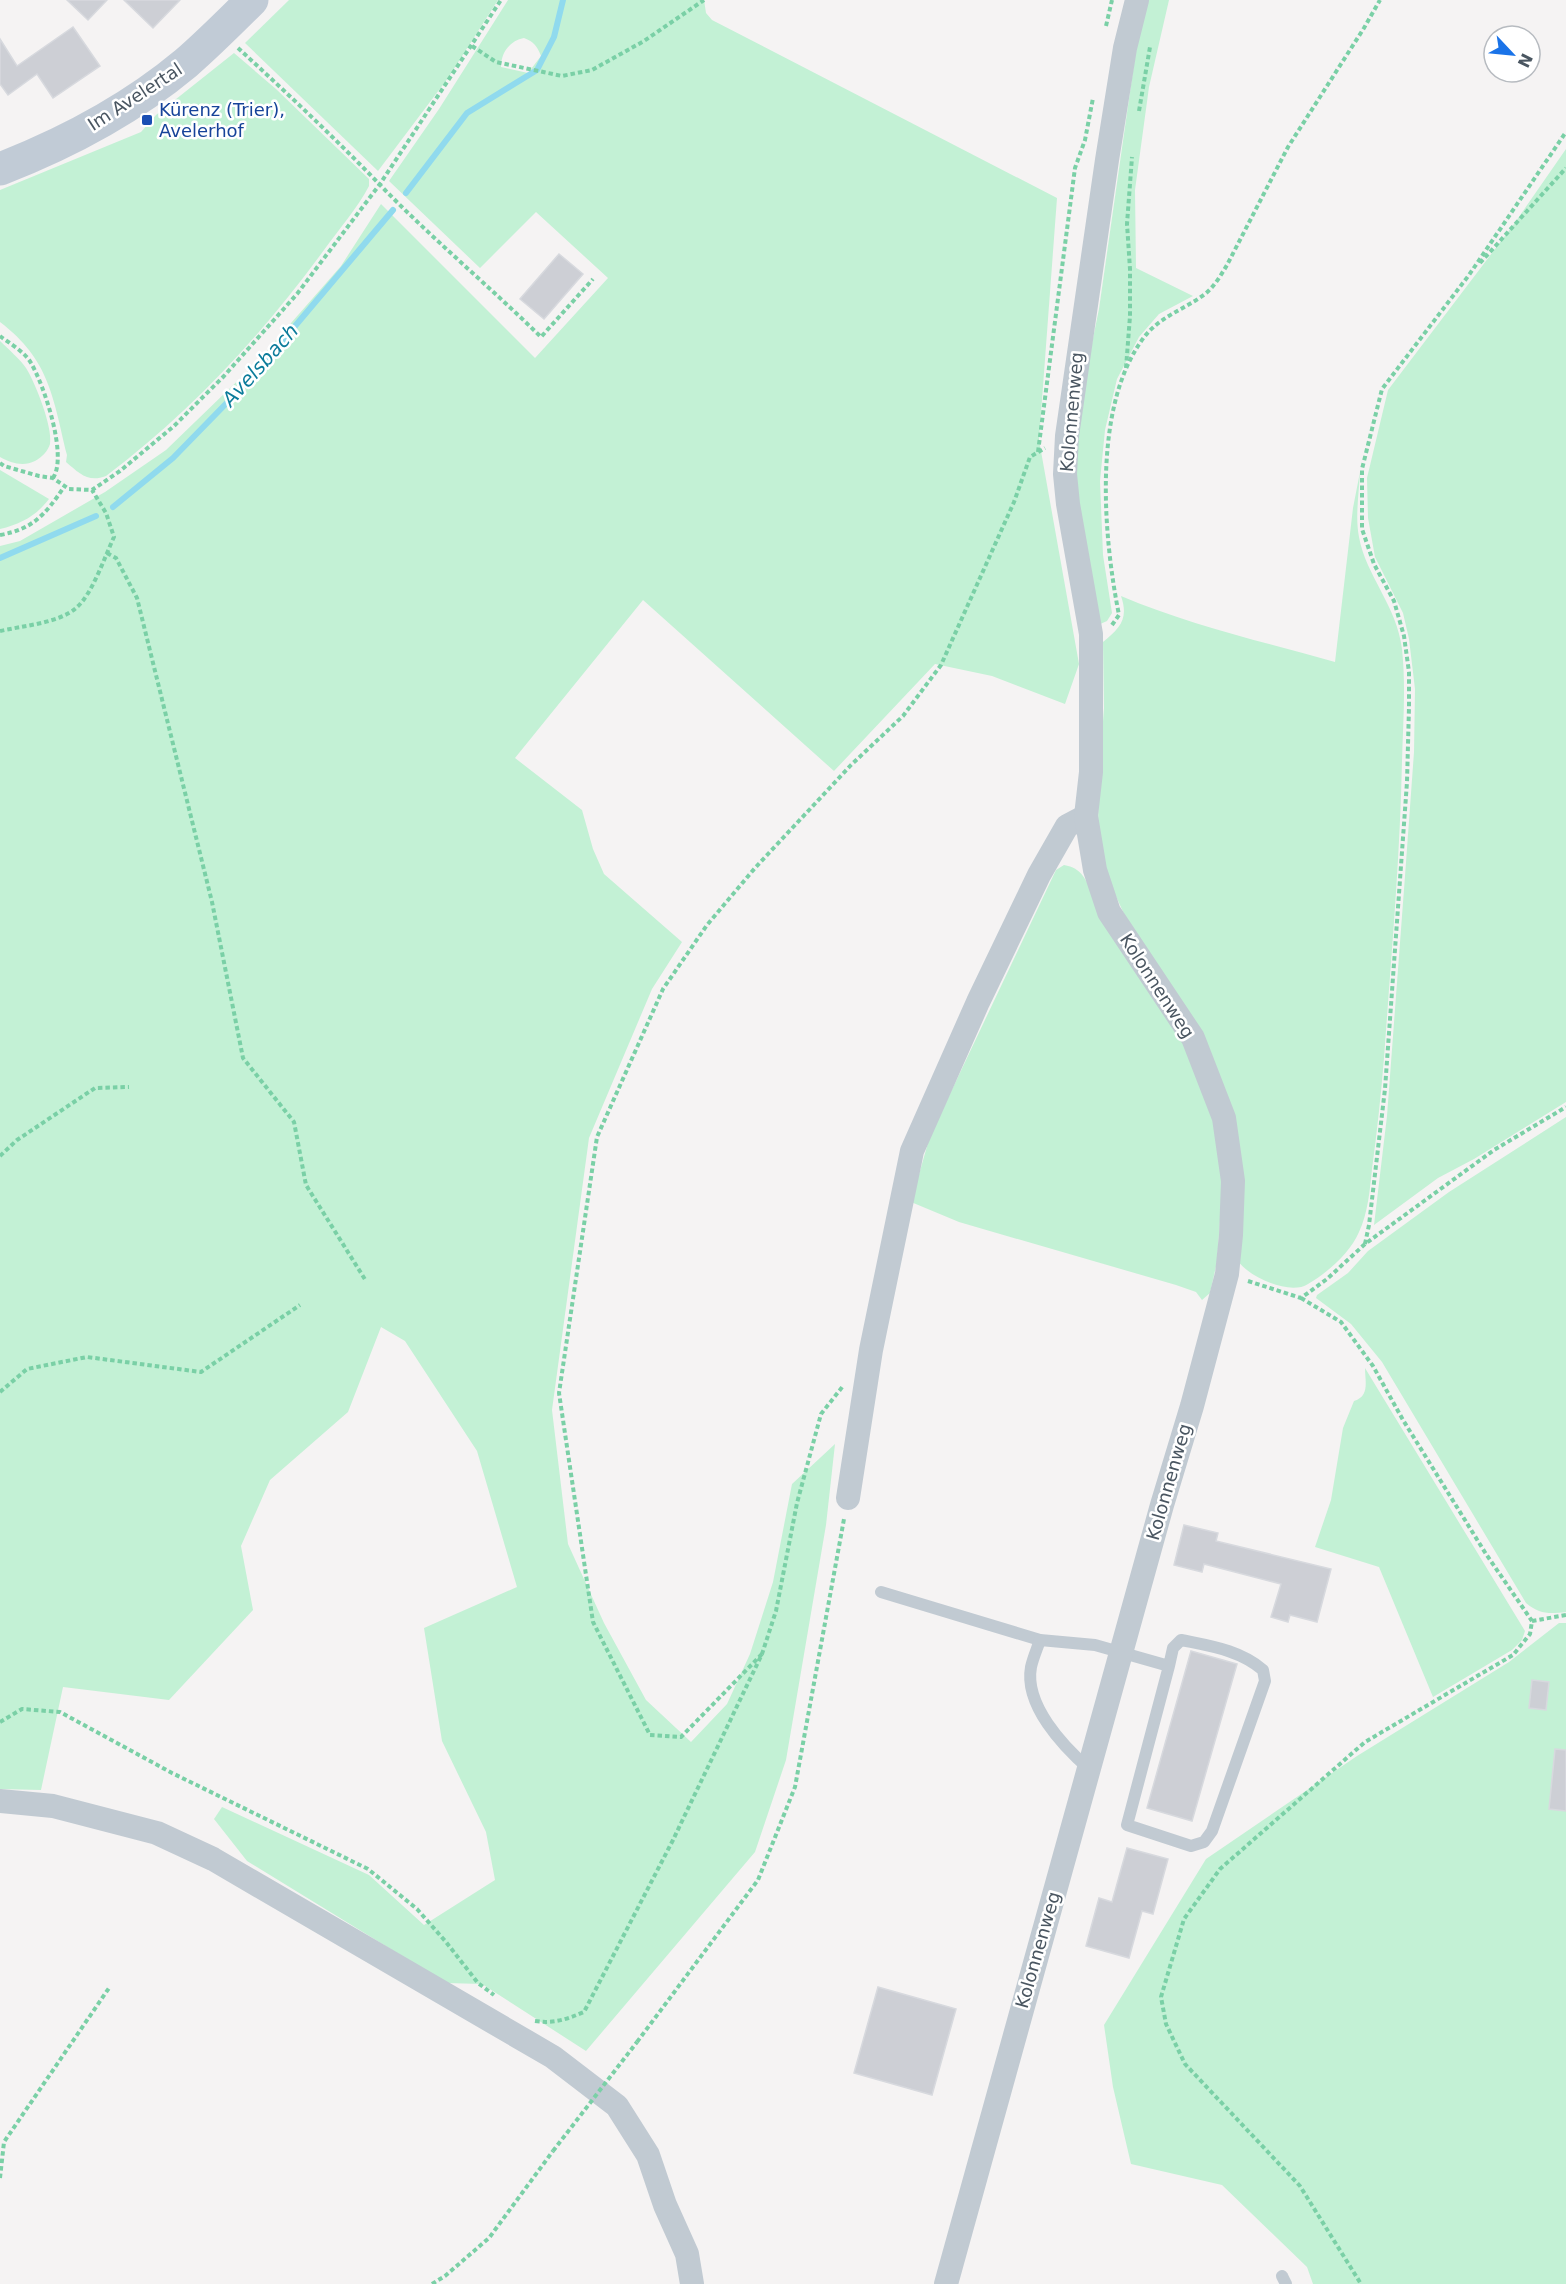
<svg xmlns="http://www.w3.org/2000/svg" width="1566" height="2284" viewBox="0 0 1566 2284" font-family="'DejaVu Sans',sans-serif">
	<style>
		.green { fill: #c3f1d5; fill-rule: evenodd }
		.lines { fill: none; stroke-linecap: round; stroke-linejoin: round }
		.stream { stroke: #90daee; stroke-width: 6 }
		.building { fill: #cdcfd5; stroke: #d7d9de; stroke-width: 1.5 }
		.path { stroke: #7ad0a6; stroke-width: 4; stroke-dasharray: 4.5 3; stroke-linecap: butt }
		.service { stroke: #c1cad2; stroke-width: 12 }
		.minor { stroke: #c1cad2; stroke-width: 24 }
		.secondary { stroke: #c1cbd6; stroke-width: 33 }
		.path-bridge { stroke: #7ad0a6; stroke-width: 4; stroke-dasharray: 4.5 3; stroke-linecap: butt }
		.transit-dot { fill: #1a4fb4; stroke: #fff; stroke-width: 2 }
		.labels { text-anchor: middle; stroke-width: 5; stroke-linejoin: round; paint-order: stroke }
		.street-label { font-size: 18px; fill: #4a5661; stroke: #fff }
		.transit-label { font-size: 18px; fill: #164399; stroke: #fff; text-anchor: start }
		.water-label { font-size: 20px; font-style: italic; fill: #0c7c9b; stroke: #fff }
	</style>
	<rect width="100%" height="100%" fill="#f5f3f3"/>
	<g class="green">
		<polygon points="289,0 498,0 448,78 378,171 245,43"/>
		<path d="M508 0H704L706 13 712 20 1057 198 1039 440 1079 664 1065 704 992 676 935 664 834 771 643 600 515 758 582 810 593 849 604 874 682 942 652 989 589 1138 552 1410 568 1544 604 1623 646 1700 691 1742 727 1704 750 1654 773 1582 792 1484 835 1444 826 1525 786 1760 755 1852 586 2051 482 1984 446 1983 247 1861 214 1819 222 1807 369 1875 424 1925 495 1880 486 1832 442 1741 424 1628 517 1587 477 1451 405 1341 381 1327 348 1412 270 1480 241 1546 253 1610 169 1700 63 1687 41 1790 0 1789V546L20 541 105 492 166 450 256 363 341 266 381 204 535 358 608 278 536 212 480 268 389 181 439 109ZM524 38C534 42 537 46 541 56L528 73 501 67C501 53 509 41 524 38Z"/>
		<polygon points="1146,0 1169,0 1149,87 1135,190 1136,268 1193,296 1159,314 1139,337 1117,379 1105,430 1100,481 1103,555 1112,613 1107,621 1098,625 1073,477 1085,377 1099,309 1141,15"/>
		<path d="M234 53 276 89 369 179V186C357 209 339 229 324 250 262 335 190 413 106 476 88 483 79 473 66 462L67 455C53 398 50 360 0 322V190L141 132 156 115Z"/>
		<polygon points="1566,149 1566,1102 1474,1159 1438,1178 1374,1225 1387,1116 1405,876 1414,752 1415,689 1409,639 1403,613 1375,557 1368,518 1367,478 1388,390 1514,224"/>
		<path d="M0 341C9 350 19 358 26 368 35 382 53 427 50 444 48 451 42 457 35 461 23 467 11 463 0 457Z"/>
		<path d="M0 470 49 499C36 516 21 524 0 529Z"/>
		<path d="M1360 472C1359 493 1355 517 1359 537 1366 576 1397 606 1402 649 1406 686 1403 724 1402 761 1400 860 1391 959 1384 1058 1381 1095 1377 1132 1372 1169 1370 1189 1368 1213 1359 1232 1350 1253 1327 1273 1308 1284 1290 1296 1249 1277 1238 1261L1243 1171 1107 877 1098 825 1099 774 1104 708 1103 642C1120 628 1129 619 1121 596 1189 625 1264 642 1335 662L1353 508Z"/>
		<path d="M1064 865C1082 868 1086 880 1093 895L1187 1048 1214 1117 1223 1179 1217 1262 1210 1293 1202 1300 1196 1292 1176 1285 959 1222 911 1202 930 1136 1056 870Z"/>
		<path d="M1566 1117V1612C1549 1614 1539 1614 1526 1603L1382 1362 1351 1324 1316 1298 1317 1295 1348 1273 1368 1251 1449 1192Z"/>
		<path d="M1365 1368 1525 1631 1522 1640 1512 1650 1433 1697 1379 1567 1315 1547 1331 1500 1343 1428 1354 1401C1370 1396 1365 1381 1365 1368Z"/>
		<polygon points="1559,1623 1566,1623 1566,2284 1313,2284 1307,2267 1222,2185 1131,2164 1113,2087 1104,2025 1206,1859 1357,1756 1509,1662"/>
	</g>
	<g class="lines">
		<g class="stream">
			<polyline points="406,193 467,113 537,70 554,37 563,0"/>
			<polyline points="113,507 173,458 252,377 393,210"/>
			<polyline points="0,558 96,516"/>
		</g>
	</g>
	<g class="building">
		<polygon points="67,0 107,0 88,20"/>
		<polygon points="124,0 180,0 153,28"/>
		<polygon points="73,27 100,66 53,98 37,74 8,95 0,84 0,39 17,66"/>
		<polygon points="559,254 583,274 544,319 520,299"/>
		<polygon points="1184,1525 1218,1533 1216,1541 1331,1569 1317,1622 1290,1615 1288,1622 1271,1617 1281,1584 1204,1564 1202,1572 1174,1565"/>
		<polygon points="1191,1651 1237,1664 1192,1821 1147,1808"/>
		<polygon points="1532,1680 1549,1682 1546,1710 1529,1708"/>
		<polygon points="1555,1749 1566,1750 1566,1811 1549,1809"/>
		<polygon points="1127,1848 1168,1859 1153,1914 1142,1911 1129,1958 1086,1946 1099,1898 1112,1902"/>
		<polygon points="878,1987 956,2009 932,2095 854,2073"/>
	</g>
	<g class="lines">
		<g class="path">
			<polyline points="1106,26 1112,0"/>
			<polyline points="472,46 496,62 562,76 592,70 644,41 704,0"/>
			<path d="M238 48C288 94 338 141 385 190 435 241 490 287 541 337L593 279"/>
			<polyline points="1139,111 1150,47"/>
			<polyline points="1480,263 1566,168"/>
			<path d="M0 336C9 343 25 352 31 363 44 385 68 456 53 478"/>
			<polyline points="1126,368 1130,316 1130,269 1127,224 1132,157"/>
			<polyline points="1038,452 1075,168 1085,140 1093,98"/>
			<polyline points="0,463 4,466 39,476 53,478 69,489 92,490 120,471 174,426 224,376 297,294 380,184 501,0"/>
			<path d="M0 535C33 529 45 515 64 487"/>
			<polyline points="107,553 116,558 137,598 212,902 243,1058 294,1122 306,1185 366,1281"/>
			<path d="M1112 625 1119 615C1103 535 1092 404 1145 336 1161 316 1185 309 1205 294 1214 287 1221 275 1227 265L1288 147 1364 28 1380 0"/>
			<path d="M0 631C22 626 59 623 76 608 92 595 105 556 114 537L106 513 92 490"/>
			<polyline points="0,1156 17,1140 95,1088 129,1087"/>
			<polyline points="1365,1244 1369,1225 1385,1089 1407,782 1409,707 1409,672 1404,636 1394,601 1374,564 1362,529 1362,469 1382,389 1469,275 1566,132"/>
			<polyline points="1248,1281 1301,1298 1327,1279 1365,1244 1494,1150 1566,1107"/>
			<polyline points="1301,1298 1341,1322 1373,1366 1403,1420 1486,1554 1532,1621 1530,1634 1513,1655 1365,1742 1220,1869 1184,1919 1161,1997 1166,2024 1185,2064 1300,2186 1361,2284"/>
			<polyline points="0,1392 27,1369 87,1357 201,1372 300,1305"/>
			<polyline points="1532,1621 1566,1615"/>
			<polyline points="762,1654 681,1737 650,1735 593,1622 559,1393 597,1137 663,989 707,925 755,868 851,765 903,716 941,665 1014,502 1030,457 1045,448"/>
			<polyline points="0,1722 22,1709 60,1712 172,1773 368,1869 417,1909 446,1942 478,1983 494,1995"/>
			<path d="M535 2021C554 2024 567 2019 584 2012L673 1840 762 1654 776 1611 797 1503 821 1414 843 1386"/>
			<polyline points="637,2042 758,1880 795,1787 844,1519"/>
			<polyline points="0,2178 4,2142 109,1988"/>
			<polyline points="432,2284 445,2276 489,2238 553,2151"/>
		</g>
		<g class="service">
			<path d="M881 1592 1040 1640 1095 1645 1169 1666 1127 1825 1191 1846 1204 1842 1212 1831 1265 1681 1263 1670C1240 1650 1210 1646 1181 1640L1173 1648 1169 1666"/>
			<path d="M1040 1640C1037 1649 1033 1658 1031 1667 1024 1705 1063 1746 1089 1769"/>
			<polyline points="1282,2276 1286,2284"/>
		</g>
		<g class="minor">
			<polyline points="848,1498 871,1350 912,1151 978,1002 1039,875 1067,826 1086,816"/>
			<polyline points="0,1801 53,1806 157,1833 213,1859 553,2057 617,2106 648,2155 665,2205 687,2254 692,2284"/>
			<polyline points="946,2284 1162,1505 1192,1406 1227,1274 1231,1235 1233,1181 1224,1118 1193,1038 1109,912 1095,870 1086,816 1091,772 1091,634 1068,504 1065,474 1067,436 1107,160 1125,48 1137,0"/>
		</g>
		<path class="secondary" d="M0 169C67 143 131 109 186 63 209 43 231 21 252 0"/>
		<polyline class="path-bridge" points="553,2151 637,2042"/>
	</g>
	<rect class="transit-dot" x="141" y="114" width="12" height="12" rx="3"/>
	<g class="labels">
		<g class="street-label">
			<text transform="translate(135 97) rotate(-33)" y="6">Im Avelertal</text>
			<text transform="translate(1072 412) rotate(-85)" y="6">Kolonnenweg</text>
			<text transform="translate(1157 986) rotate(57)" y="6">Kolonnenweg</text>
			<text transform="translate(1169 1482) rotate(-74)" y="6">Kolonnenweg</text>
			<text transform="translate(1038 1950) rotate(-74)" y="6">Kolonnenweg</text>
		</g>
		<g class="transit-label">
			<text x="159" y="116">Kürenz (Trier),<tspan x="159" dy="21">Avelerhof</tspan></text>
		</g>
		<g class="water-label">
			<text transform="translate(260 365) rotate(-48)" y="7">Avelsbach</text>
		</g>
	</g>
	<g transform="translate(1512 54) rotate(116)"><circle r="28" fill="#ffffff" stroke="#b7bbc0" stroke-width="1.5"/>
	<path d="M0-4.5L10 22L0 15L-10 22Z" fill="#1a73e8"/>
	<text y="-9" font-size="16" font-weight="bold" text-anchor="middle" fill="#4a5661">N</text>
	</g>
</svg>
